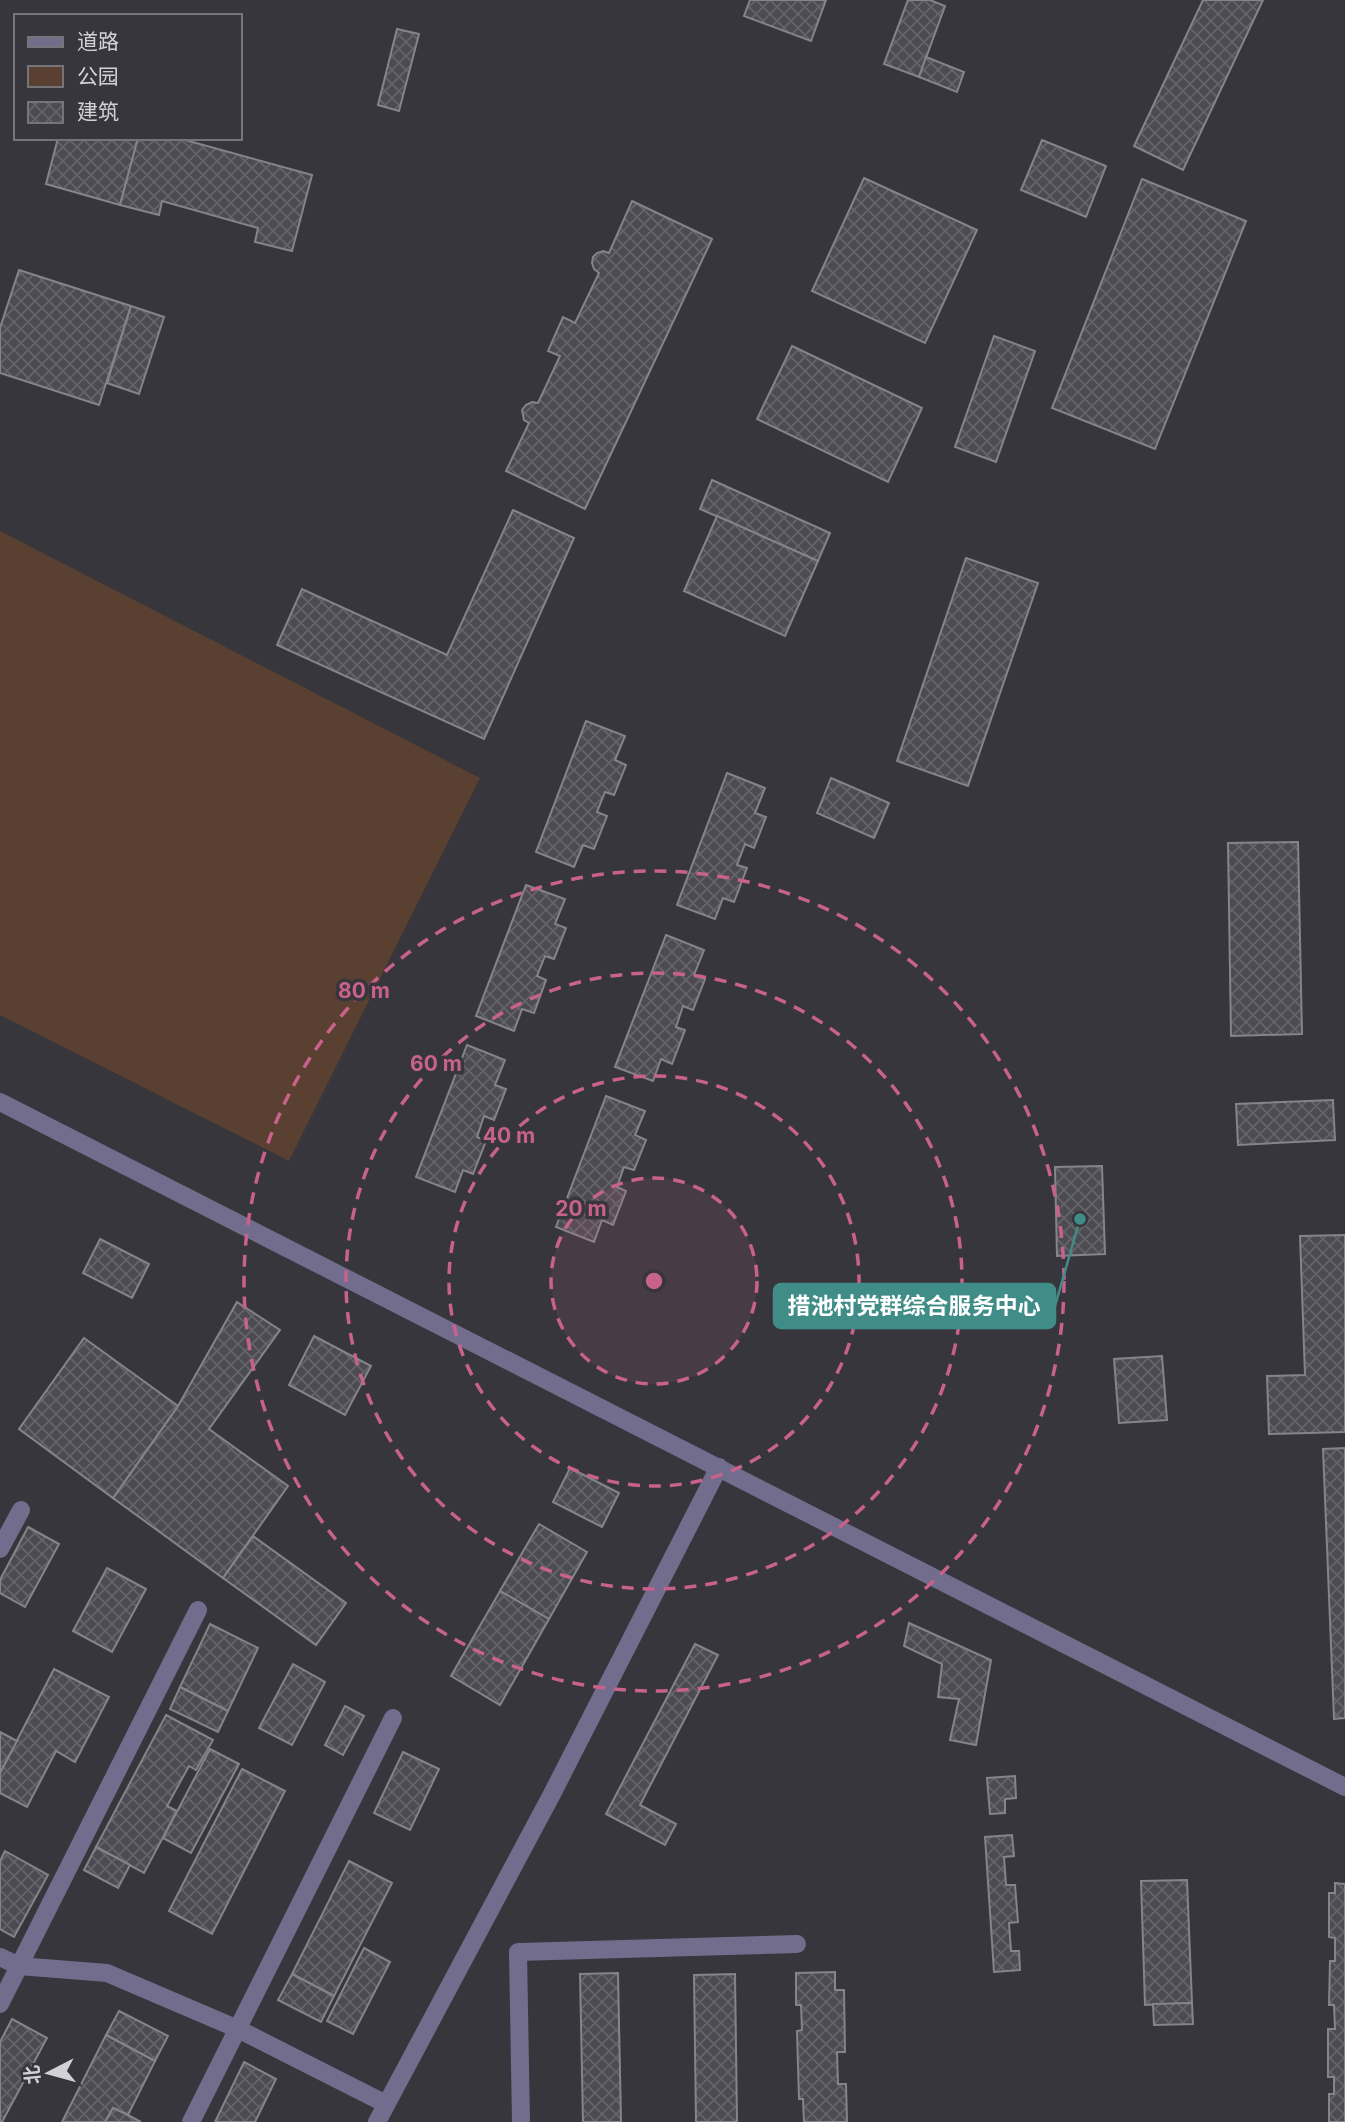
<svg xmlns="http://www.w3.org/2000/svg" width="1345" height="2122" viewBox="0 0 1345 2122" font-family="Inter,'Noto Sans SC',sans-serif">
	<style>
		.green { fill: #5a4030 }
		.building { fill: url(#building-cross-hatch); stroke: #85848b; stroke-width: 2 }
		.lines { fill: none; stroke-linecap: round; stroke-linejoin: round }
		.minor { stroke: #726d8d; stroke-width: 18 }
		.ring { fill: none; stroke: #c8628c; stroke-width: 3.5; stroke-dasharray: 12 9 }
		.centre { fill: #c8628c; stroke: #36363c; stroke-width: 3.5 }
		.ring-label { font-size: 21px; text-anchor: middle; font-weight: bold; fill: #c8628c; stroke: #36363c; stroke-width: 7; stroke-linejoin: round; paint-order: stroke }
		.leader { fill: none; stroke: #408d88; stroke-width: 2.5 }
		.callout-dot { fill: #408d88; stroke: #36363c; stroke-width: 2.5 }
		.callout { fill: #408d88; stroke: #408d88; stroke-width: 2.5 }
		.callout-label { font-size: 23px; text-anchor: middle; font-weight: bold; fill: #fff }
	</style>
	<defs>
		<pattern id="building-cross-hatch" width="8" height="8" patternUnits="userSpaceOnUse" patternTransform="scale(1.75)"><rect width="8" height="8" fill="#4c4b52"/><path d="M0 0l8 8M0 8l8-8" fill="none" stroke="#65646a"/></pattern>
	</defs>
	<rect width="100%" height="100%" fill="#36363c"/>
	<polygon class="green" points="0,531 480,778 289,1161 0,1015"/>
	<g class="building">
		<polygon points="750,0 826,0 811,41 744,16"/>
		<polygon points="908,0 930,0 945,6 919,77 884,64"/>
		<polygon points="1203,0 1263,0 1183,170 1134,146"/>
		<polygon points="397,29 419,34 399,111 378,105"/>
		<polygon points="926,57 964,72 957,92 919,77"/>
		<polygon points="58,138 138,138 120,205 46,184"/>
		<polygon points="138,138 178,138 312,175 292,251 255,242 258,228 162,201 159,215 120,205"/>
		<polygon points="1042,140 1106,166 1086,217 1021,190"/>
		<polygon points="864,178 977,230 925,343 812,291"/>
		<polygon points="1142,179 1246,221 1155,449 1052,408"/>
		<polygon points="632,201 712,239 585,509 506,471 529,423 524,420 522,410 526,405 532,402 538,403 560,356 548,351 563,317 575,323 599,273 594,269 592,263 593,257 597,253 603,251 609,253"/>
		<polygon points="19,270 131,306 99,405 0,373 0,328"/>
		<polygon points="131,306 164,317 139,394 107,383"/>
		<polygon points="994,336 1035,351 996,462 955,447"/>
		<polygon points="792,346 922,408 888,482 757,419"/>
		<polygon points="712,480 830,533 818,561 700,509"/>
		<polygon points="513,510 574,538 484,739 277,645 302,589 447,655"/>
		<polygon points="717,516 818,561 785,636 684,591"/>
		<polygon points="966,558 1038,583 968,786 897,761"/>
		<polygon points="586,721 625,736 615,760 626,765 614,795 605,792 597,812 607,816 594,849 583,845 574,867 536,852"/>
		<polygon points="727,773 765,788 755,813 766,817 754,848 745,844 737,865 747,868 734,902 723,898 715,919 677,905"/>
		<polygon points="831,778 889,803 874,838 817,813"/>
		<polygon points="1298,842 1302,1034 1231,1036 1228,843"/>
		<polygon points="526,885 565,899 555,924 566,928 554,959 545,956 537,976 546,980 534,1013 522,1009 514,1031 476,1016"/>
		<polygon points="666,935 704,950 694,975 705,979 693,1010 683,1006 676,1027 685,1030 672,1064 661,1059 653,1081 615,1067"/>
		<polygon points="467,1045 505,1060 495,1085 506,1089 494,1120 484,1116 477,1137 486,1141 473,1174 463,1170 455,1192 416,1177"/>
		<polygon points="606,1096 645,1111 635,1135 646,1140 634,1170 624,1167 617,1187 626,1191 613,1225 602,1220 594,1242 556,1227"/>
		<polygon points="1333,1100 1335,1140 1238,1145 1236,1104"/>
		<polygon points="1102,1166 1105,1254 1057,1256 1055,1167"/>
		<polygon points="1345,1235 1345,1432 1269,1434 1267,1376 1305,1375 1300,1236"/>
		<polygon points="100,1239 149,1264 132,1298 83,1273"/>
		<polygon points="237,1302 280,1330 209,1429 288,1486 223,1578 113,1498 178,1406"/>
		<polygon points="314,1336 371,1366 345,1415 289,1385"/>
		<polygon points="84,1338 178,1406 113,1498 19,1429"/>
		<polygon points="1162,1356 1167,1420 1119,1423 1114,1359"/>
		<polygon points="1345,1448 1345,1718 1334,1719 1323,1449"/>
		<polygon points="570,1468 619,1493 602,1527 553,1502"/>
		<polygon points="539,1524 587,1552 549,1619 500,1591"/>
		<polygon points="28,1527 59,1544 25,1607 0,1593 0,1580"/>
		<polygon points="253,1536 346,1603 316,1645 223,1578"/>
		<polygon points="107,1568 146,1589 112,1652 73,1631"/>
		<polygon points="500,1591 549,1619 500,1705 451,1676"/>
		<polygon points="909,1623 991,1660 976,1745 950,1740 959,1699 938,1697 942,1664 904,1646"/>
		<polygon points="210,1624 258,1648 228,1711 180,1687"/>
		<polygon points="695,1644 718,1655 640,1805 676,1824 665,1845 606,1814"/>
		<polygon points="293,1664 325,1682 292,1745 259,1728"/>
		<polygon points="54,1669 109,1697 75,1762 56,1751 27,1807 0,1793 0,1773"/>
		<polygon points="180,1687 228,1711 218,1732 170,1709"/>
		<polygon points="345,1706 364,1716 343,1755 325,1745"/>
		<polygon points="166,1715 213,1740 196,1770 189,1766 167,1806 177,1811 144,1873 96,1847"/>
		<polygon points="0,1732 17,1741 0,1773"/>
		<polygon points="210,1749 239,1764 191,1853 163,1838"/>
		<polygon points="403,1752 439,1769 410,1830 374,1813"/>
		<polygon points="242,1769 285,1791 212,1934 169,1911"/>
		<polygon points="1015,1776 1016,1798 1005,1799 1005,1813 990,1814 987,1778"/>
		<polygon points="1012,1835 1014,1856 1004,1857 1006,1885 1015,1885 1018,1922 1009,1923 1011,1951 1019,1951 1020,1970 994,1972 985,1837"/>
		<polygon points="96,1847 130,1865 118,1888 84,1870"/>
		<polygon points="5,1851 48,1875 14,1937 0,1929 0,1861"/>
		<polygon points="349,1861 392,1883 334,1996 292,1974"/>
		<polygon points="1187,1880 1192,2003 1145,2005 1141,1881"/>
		<polygon points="1335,1883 1345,1884 1345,2122 1329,2122 1329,2094 1334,2094 1334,2077 1328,2077 1328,2029 1335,2029 1334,2005 1329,2005 1330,1961 1335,1961 1335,1938 1329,1937 1329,1893 1335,1893"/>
		<polygon points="364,1948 390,1962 353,2034 327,2021"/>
		<polygon points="835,1972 835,1990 844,1990 845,2052 837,2052 838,2084 846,2084 847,2122 804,2122 803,2099 799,2099 797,2031 802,2030 801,2005 796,2005 796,1973"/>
		<polygon points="618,1973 621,2122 583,2122 580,1974"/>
		<polygon points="292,1974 334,1996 321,2022 278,2000"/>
		<polygon points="735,1974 737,2122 696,2122 694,1975"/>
		<polygon points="1192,2003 1193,2024 1154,2025 1153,2004"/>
		<polygon points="119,2011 168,2036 155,2061 106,2035"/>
		<polygon points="12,2019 47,2038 2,2122 0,2122 0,2042"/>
		<polygon points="106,2035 155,2061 128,2115 113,2108 105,2122 62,2122"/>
		<polygon points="244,2062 276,2079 255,2122 215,2122"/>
		<polygon points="113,2108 128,2115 141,2122 105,2122"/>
	</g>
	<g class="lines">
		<g class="minor">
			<polyline points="0,1102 1345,1787"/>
			<polyline points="0,1549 21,1510"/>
			<polyline points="0,1957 19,1966 107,1973 238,2029 386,2104"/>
			<polyline points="0,2004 198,1610"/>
			<polyline points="191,2122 393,1718"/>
			<polyline points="377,2122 552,1794 719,1467"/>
			<polyline points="521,2122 518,1952 797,1944"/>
		</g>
	</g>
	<circle cx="654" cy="1281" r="103" fill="#c8628c" fill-opacity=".12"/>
	<g class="ring">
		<circle cx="654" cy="1281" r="103"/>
		<circle cx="654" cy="1281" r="205"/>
		<circle cx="654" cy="1281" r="308"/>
		<circle cx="654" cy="1281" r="410"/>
	</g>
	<circle cx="654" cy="1281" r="10" class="centre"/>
	<g class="ring-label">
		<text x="364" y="998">80 m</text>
		<text x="436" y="1071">60 m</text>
		<text x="509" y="1143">40 m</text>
		<text x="581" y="1216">20 m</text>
	</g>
	<path class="leader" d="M1080 1219L1055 1306"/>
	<circle class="callout-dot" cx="1080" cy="1219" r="7"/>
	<rect class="callout" x="774" y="1284" width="281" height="44" rx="7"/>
	<g class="callout-label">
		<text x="914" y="1314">措池村党群综合服务中心</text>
	</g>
	<rect x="14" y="14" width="228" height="126" fill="#36363c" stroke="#747479" stroke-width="2"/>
	<rect x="28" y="37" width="35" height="10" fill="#726d8d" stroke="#747479" stroke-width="2"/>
	<text x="77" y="49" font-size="21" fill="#d2d1d5">道路</text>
	<rect x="28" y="66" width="35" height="21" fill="#5a4030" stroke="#747479" stroke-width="2"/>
	<text x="77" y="84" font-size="21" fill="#d2d1d5">公园</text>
	<rect x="28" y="102" width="35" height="21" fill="url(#building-cross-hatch)" stroke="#747479" stroke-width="2"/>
	<text x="77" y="119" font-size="21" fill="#d2d1d5">建筑</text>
	<g transform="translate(49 2073) rotate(264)" stroke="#36363c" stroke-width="5" paint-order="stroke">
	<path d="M0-5L12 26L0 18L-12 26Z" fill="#d2d1d5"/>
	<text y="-10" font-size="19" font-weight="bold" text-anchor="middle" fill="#d2d1d5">北</text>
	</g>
</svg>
